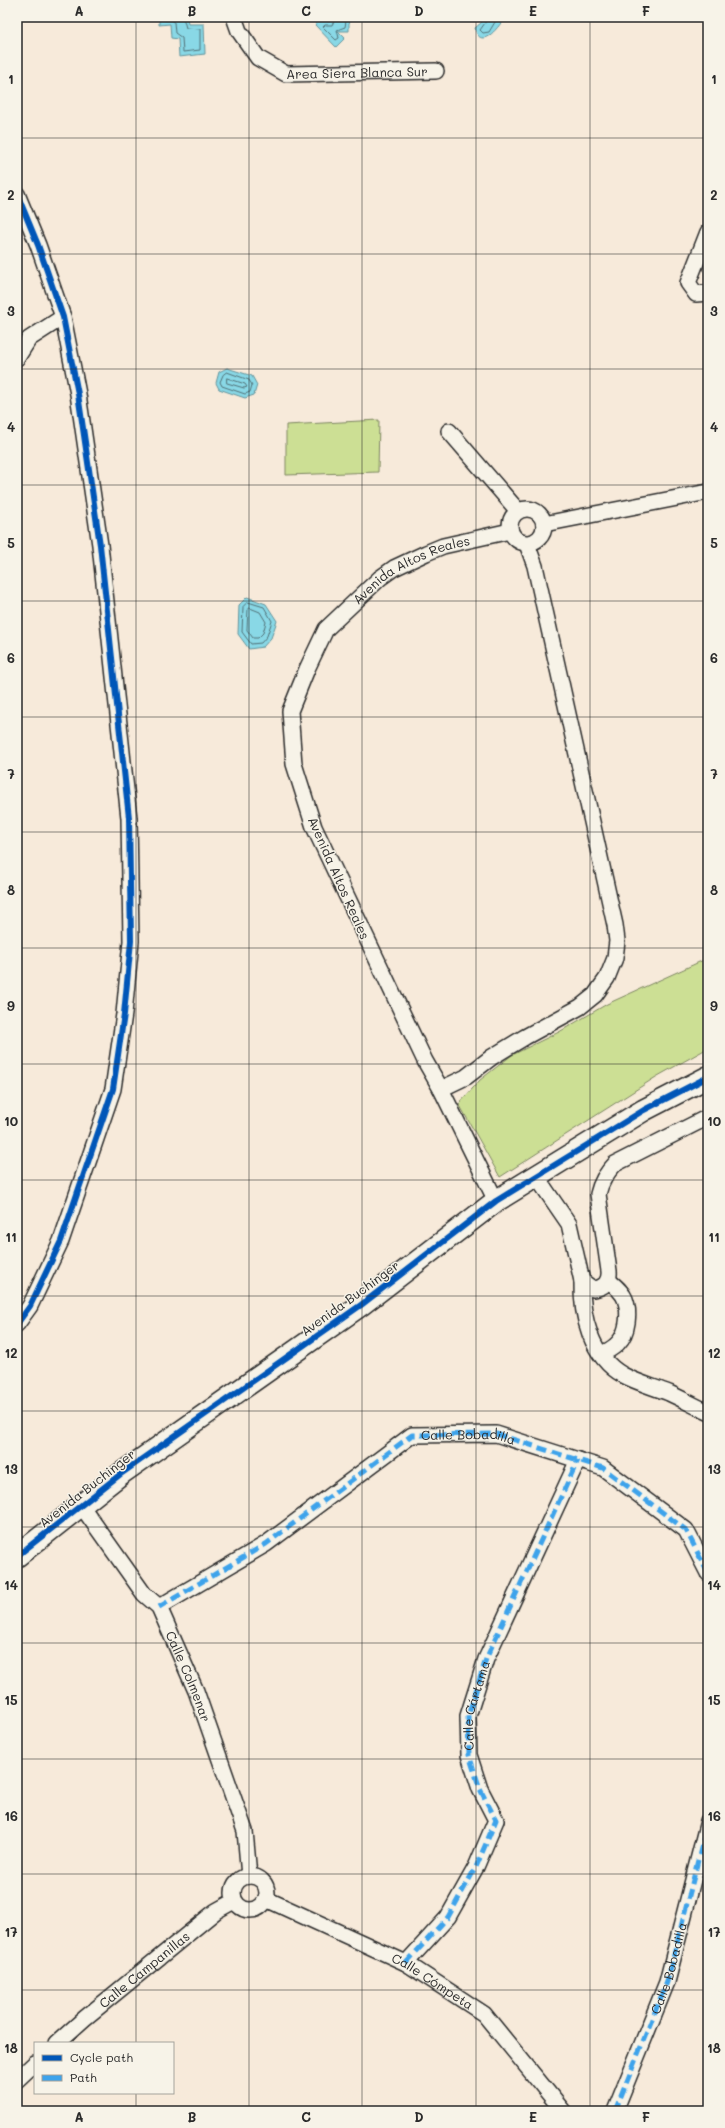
<svg xmlns="http://www.w3.org/2000/svg" width="725" height="2128" viewBox="0 0 725 2128" font-family="Mali,sans-serif">
	<style>
		.green { fill: #ccdf94; stroke: #7c8560 }
		.water { fill: #89d8e6; stroke: #63939b }
		.lines { fill: none; stroke-linecap: round; stroke-linejoin: round }
		.shore { stroke: #517076; stroke-width: 1 }
		.street-casing { stroke: #2b2b2b; stroke-width: 18 }
		.secondary-casing { stroke: #2b2b2b; stroke-width: 24 }
		.street { stroke: #f7f3e8; stroke-width: 15 }
		.secondary { stroke: #f7f3e8; stroke-width: 21 }
		.quiet { stroke: #3ea3eb; stroke-width: 5; stroke-dasharray: 10 5; stroke-linecap: butt }
		.cycleway-casing { stroke: #f7f3e8; stroke-width: 8 }
		.cycleway { stroke: #0057b8; stroke-width: 6 }
		.grid { fill: none; stroke: #2b2b2b; stroke-width: 1; stroke-opacity: 0.55 }
		.labels { text-anchor: middle; stroke-width: 3; stroke-linejoin: round; paint-order: stroke }
		.street-label { font-size: 13px; fill: #2b2b2b; stroke: #f7f3e8 }
		.neatline { fill: none; stroke: #2b2b2b; stroke-width: 1.5 }
		.grid-label { font-size: 13px; text-anchor: middle; font-weight: bold; fill: #2b2b2b }
	</style>
	<rect width="100%" height="100%" fill="#f7eada"/>
	<filter id="ink" filterUnits="userSpaceOnUse"><feTurbulence type="fractalNoise" baseFrequency=".025" numOctaves="2"/><feDisplacementMap in="SourceGraphic" scale="8" xChannelSelector="R" yChannelSelector="G"/><feConvolveMatrix kernelMatrix="1 2 1 2 8 2 1 2 1" color-interpolation-filters="sRGB"/></filter>
	<g filter="url(#ink)">
		<g class="green">
			<polygon points="379,420 378,472 286,475 286,425"/>
			<polygon points="708,958 708,1048 656,1077 500,1177 459,1104 480,1080 512,1055 559,1032 607,1004"/>
		</g>
		<g class="water">
			<polygon points="159,17 187,17 188,24 204,24 205,54 179,57 178,39 171,38 170,24 159,25"/>
			<polygon points="323,17 329,22 333,17 362,17 359,19 353,18 349,23 349,31 338,31 345,38 336,47 315,25"/>
			<path d="M478 17H502L503 20C498 28 480 51 475 28L482 22V19Z"/>
			<polygon points="227,368 252,376 257,385 254,395 245,398 219,389 216,383 219,372"/>
			<polygon points="247,597 266,604 277,621 271,638 263,647 249,649 238,634 239,605"/>
		</g>
		<g class="lines">
			<g class="shore">
				<polyline points="163,17 164,20 170,20 174,22 175,33 182,38 183,52 200,50 200,29 186,28 183,17"/>
				<polyline points="336,17 332,25 325,25 323,27 336,40 339,38 337,30 345,27 346,21 349,17"/>
				<polyline points="485,17 485,23 480,30 483,33 489,32 498,17"/>
				<polygon points="227,372 249,380 252,385 250,392 245,394 222,386 220,382 223,375"/>
				<polygon points="227,378 245,384 247,387 244,388 227,383"/>
				<polygon points="248,602 264,607 272,621 267,636 261,643 251,644 242,632 243,607"/>
				<polygon points="250,608 260,612 266,622 263,633 258,638 253,638 247,630 248,610"/>
			</g>
			<defs>
				<g id="street">
					<path id="s1" d="M234 17 239 31 258 58 286 74 436 71"/>
					<polyline points="17,194 38,245 63,317 78,394 100,545 129,818 131,941 124,1014 113,1089 61,1241 30,1306 17,1324"/>
					<polyline points="708,232 688,283 696,294 708,293"/>
					<polyline points="17,358 29,339 63,317"/>
					<polyline points="449,431 518,511"/>
					<circle cx="527" cy="526" r="17"/>
					<polyline points="544,524 708,492"/>
					<polyline points="441,1089 466,1077 492,1057 525,1037 580,1007 595,995 607,978 615,958 617,941 615,925 535,566 527,544"/>
					<path d="M536 1176 569 1224 582 1281 593 1289C604 1288 610 1282 609 1271L598 1194C601 1181 606 1173 615 1164L708 1117"/>
					<path id="s2" d="M496 1201 441 1089 425 1061 314 827 294 764 290 711 307 669 326 629 380 578 394 568 426 553 443 546 510 531"/>
					<path d="M582 1281C581 1316 591 1357 623 1375 638 1383 654 1387 669 1393 682 1399 695 1406 708 1412"/>
					<path d="M602 1354C607 1351 614 1348 618 1343 628 1333 630 1312 625 1299 622 1291 614 1285 608 1280"/>
					<path id="s3" d="M75 1510 83 1508 144 1594 159 1607 196 1691 245 1831 249 1876"/>
					<path id="s4" d="M159 1607 266 1544 412 1435 496 1434 603 1468 686 1530 708 1573"/>
					<circle cx="250" cy="1893" r="17"/>
					<path id="s5" d="M266 1899 406 1963 484 2014 563 2111"/>
					<path id="s6" d="M406 1963 448 1917 476 1867 496 1820 480 1789 469 1755 468 1716 486 1659 578 1460"/>
					<path id="s7" d="M57 2043 85 2018 216 1911 234 1901"/>
					<polyline points="17,2080 35,2063"/>
					<path id="s8" d="M615 2111 667 1982 708 1821"/>
				</g>
				<polyline id="secondary" points="17,1556 122,1473 361,1305 496,1201 644,1110 708,1077"/>
			</defs>
			<use href="#street" class="street-casing"/>
			<use href="#secondary" class="secondary-casing"/>
			<use href="#street" class="street"/>
			<use href="#secondary" class="secondary"/>
			<g class="quiet">
				<polyline points="159,1607 266,1544 412,1435 496,1434 603,1468 686,1530 708,1573"/>
				<polyline points="406,1963 448,1917 476,1867 496,1820 480,1789 469,1755 468,1716 486,1659 578,1460"/>
				<polyline points="615,2111 667,1982 708,1821"/>
			</g>
			<defs>
				<g id="cycleway">
					<polyline points="17,194 38,245 63,317 78,394 100,545 129,818 131,941 124,1014 113,1089 61,1241 30,1306 17,1324"/>
					<polyline points="17,1556 122,1473 361,1305 496,1201 644,1110 708,1077"/>
				</g>
			</defs>
			<use href="#cycleway" class="cycleway-casing"/>
			<use href="#cycleway" class="cycleway"/>
		</g>
	</g>
	<path class="grid" d="M136 17V2043M249 17V2111M362 17V2111M476 17V2111M590 17V2111M17 138H708M17 254H708M17 369H708M17 485H708M17 601H708M17 717H708M17 832H708M17 948H708M17 1064H708M17 1180H708M17 1296H708M17 1411H708M17 1527H708M17 1643H708M17 1759H708M17 1874H708M17 1990H708M136 2093V2111"/>
	<g class="labels">
		<g class="street-label">
			<text dy="5" stroke="none"><textPath href="#s1" startOffset="151">Area Siera Blanca Sur</textPath></text>
			<text dy="5" stroke="none"><textPath href="#s2" startOffset="731">Avenida Altos Reales</textPath></text>
			<text transform="translate(339 878) rotate(66)" y="5">Avenida Altos Reales</text>
			<text transform="translate(350 1298) rotate(-36)" y="5">Avenida Buchinger</text>
			<text dy="5" stroke="none"><textPath href="#s4" startOffset="363">Calle Bobadilla</textPath></text>
			<text transform="translate(87 1488) rotate(-38)" y="5">Avenida Buchinger</text>
			<text dy="5" stroke="none"><textPath href="#s3" startOffset="209">Calle Colmenar</textPath></text>
			<text dy="5" stroke="none"><textPath href="#s6" startOffset="292">Calle Cártama</textPath></text>
			<text dy="5" stroke="none"><textPath href="#s8" startOffset="153">Calle Bobadilla</textPath></text>
			<text dy="5" stroke="none"><textPath href="#s7" startOffset="114">Calle Campanillas</textPath></text>
			<text dy="5" stroke="none"><textPath href="#s5" startOffset="186">Calle Cómpeta</textPath></text>
		</g>
	</g>
	<rect width="725" height="2128" fill="none" stroke="#f7f3e8" stroke-width="44"/>
	<rect x="34" y="2042" width="140" height="52" fill="#f7f3e8" stroke="#a5a39c"/>
	<rect x="42" y="2055" width="20" height="6" fill="#0057b8" stroke="#a5a39c"/>
	<text x="70" y="2062" font-size="12" fill="#2b2b2b">Cycle path</text>
	<rect x="42" y="2075" width="20" height="6" fill="#3ea3eb" stroke="#a5a39c"/>
	<text x="70" y="2082" font-size="12" fill="#2b2b2b">Path</text>
	<rect x="22" y="22" width="681" height="2084" class="neatline"/>
	<g class="grid-label">
		<text x="79" y="16">A</text>
		<text x="192" y="16">B</text>
		<text x="306" y="16">C</text>
		<text x="419" y="16">D</text>
		<text x="533" y="16">E</text>
		<text x="646" y="16">F</text>
		<text x="11" y="84">1</text>
		<text x="714" y="84">1</text>
		<text x="11" y="200">2</text>
		<text x="714" y="200">2</text>
		<text x="11" y="316">3</text>
		<text x="714" y="316">3</text>
		<text x="11" y="432">4</text>
		<text x="714" y="432">4</text>
		<text x="11" y="548">5</text>
		<text x="714" y="548">5</text>
		<text x="11" y="663">6</text>
		<text x="714" y="663">6</text>
		<text x="11" y="779">7</text>
		<text x="714" y="779">7</text>
		<text x="11" y="895">8</text>
		<text x="714" y="895">8</text>
		<text x="11" y="1011">9</text>
		<text x="714" y="1011">9</text>
		<text x="11" y="1126">10</text>
		<text x="714" y="1126">10</text>
		<text x="11" y="1242">11</text>
		<text x="714" y="1242">11</text>
		<text x="11" y="1358">12</text>
		<text x="714" y="1358">12</text>
		<text x="11" y="1474">13</text>
		<text x="714" y="1474">13</text>
		<text x="11" y="1590">14</text>
		<text x="714" y="1590">14</text>
		<text x="11" y="1705">15</text>
		<text x="714" y="1705">15</text>
		<text x="11" y="1821">16</text>
		<text x="714" y="1821">16</text>
		<text x="11" y="1937">17</text>
		<text x="714" y="1937">17</text>
		<text x="11" y="2053">18</text>
		<text x="714" y="2053">18</text>
		<text x="79" y="2122">A</text>
		<text x="192" y="2122">B</text>
		<text x="306" y="2122">C</text>
		<text x="419" y="2122">D</text>
		<text x="533" y="2122">E</text>
		<text x="646" y="2122">F</text>
	</g>
</svg>
